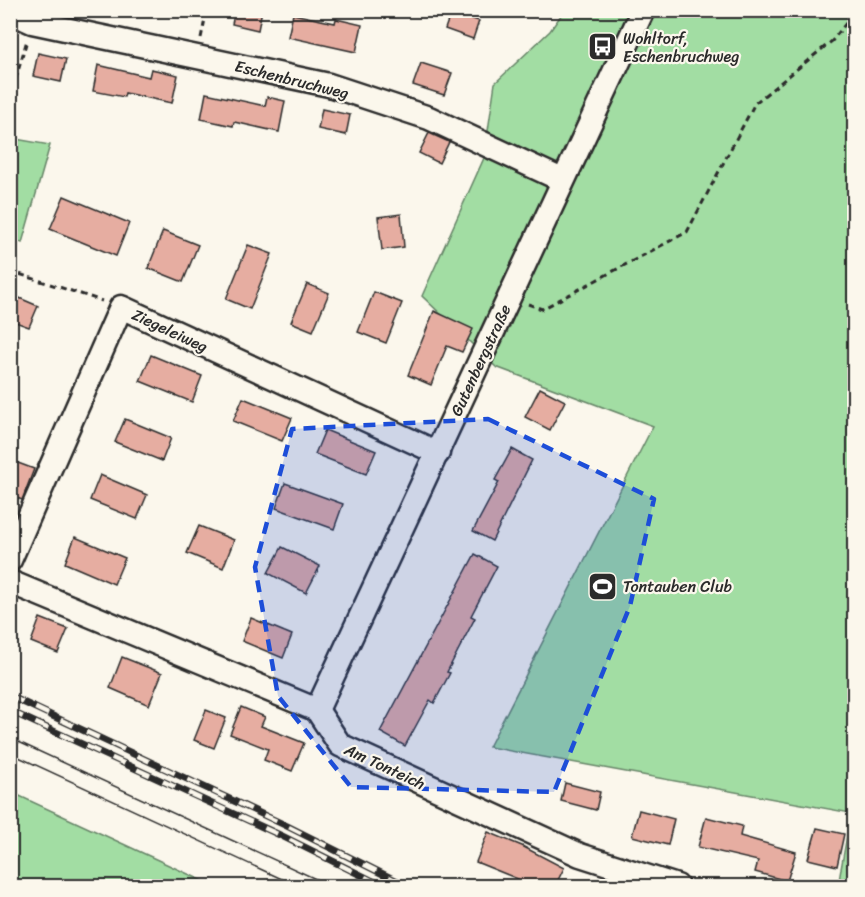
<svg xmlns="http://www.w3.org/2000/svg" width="865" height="897" viewBox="0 0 865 897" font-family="Sriracha,sans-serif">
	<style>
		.green { fill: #a2dda3; stroke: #668467; stroke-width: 1.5 }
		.building { fill: #e6ada1; stroke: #2b2b2b; stroke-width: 1.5 }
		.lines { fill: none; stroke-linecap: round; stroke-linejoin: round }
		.minor-casing { stroke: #2b2b2b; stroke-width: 27 }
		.path { stroke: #2b2b2b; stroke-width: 3; stroke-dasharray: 6 4.5; stroke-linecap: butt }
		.minor { stroke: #fbf7ec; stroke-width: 22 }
		.tram { stroke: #2b2b2b; stroke-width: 1.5 }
		.rail-casing { stroke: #2b2b2b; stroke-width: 7 }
		.rail { stroke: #fbf7ec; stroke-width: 4.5; stroke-dasharray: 14; stroke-linecap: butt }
		.marked { fill: #1d4ed8; fill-opacity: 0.2; stroke: #1d4ed8; stroke-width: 4.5; stroke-dasharray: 12 8; stroke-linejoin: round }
		.labels { text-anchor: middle; stroke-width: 4.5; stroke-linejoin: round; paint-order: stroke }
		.poi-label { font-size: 16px; fill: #2b2b2b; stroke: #fbf7ec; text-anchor: start }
		.street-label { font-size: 16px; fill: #2b2b2b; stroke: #fbf7ec }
	</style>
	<rect width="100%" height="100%" fill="#fbf7ec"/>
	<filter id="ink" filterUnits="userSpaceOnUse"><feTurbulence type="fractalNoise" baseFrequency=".0167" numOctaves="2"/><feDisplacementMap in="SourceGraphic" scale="12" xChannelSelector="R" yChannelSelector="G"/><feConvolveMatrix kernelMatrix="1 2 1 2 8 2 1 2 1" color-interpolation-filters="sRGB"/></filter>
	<g filter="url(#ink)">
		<g class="green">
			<polygon points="564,11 854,11 854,886 838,886 851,813 489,747 653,426 496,367 422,296 484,158 495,83 550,31"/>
			<polygon points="10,138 50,145 22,243 11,238"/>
			<polygon points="10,792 11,792 214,886 11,886"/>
		</g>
		<g class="building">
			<polygon points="235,10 262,10 258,30 232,24"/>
			<polygon points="451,12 479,21 473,39 445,29"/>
			<polygon points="293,14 335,23 336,19 362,25 356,52 288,37"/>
			<polygon points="38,53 66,59 61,82 33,76"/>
			<polygon points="421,63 452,73 444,95 413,85"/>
			<polygon points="98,65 149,77 151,69 178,75 172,103 125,93 124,97 93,91"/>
			<polygon points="206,93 265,106 267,97 285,101 279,132 234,122 233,126 201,119"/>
			<polygon points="322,109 350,115 346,135 318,129"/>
			<polygon points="429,133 449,142 439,163 419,153"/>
			<polygon points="64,196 129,223 116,256 50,229"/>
			<polygon points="401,214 404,247 382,250 378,217"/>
			<polygon points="163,231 198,245 183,282 148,268"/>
			<polygon points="248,245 272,254 250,309 226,299"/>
			<polygon points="307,284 329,293 313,331 291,322"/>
			<polygon points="374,292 402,303 386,343 358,332"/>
			<polygon points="10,294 38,306 29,327 10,320"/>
			<polygon points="434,311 473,329 462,352 447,346 431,385 408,375"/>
			<polygon points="151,355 202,376 192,402 140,381"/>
			<polygon points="540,388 565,401 550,430 525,417"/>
			<polygon points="243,398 292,418 282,441 233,421"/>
			<polygon points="125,419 171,438 162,461 115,442"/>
			<polygon points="325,430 376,451 366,474 315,454"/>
			<polygon points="512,449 532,460 492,541 473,531 499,482 495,480"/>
			<polygon points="10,460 34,469 22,500 10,495"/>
			<polygon points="100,475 147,495 137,519 90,500"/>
			<polygon points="285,483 343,504 334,529 276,508"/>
			<polygon points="199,526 234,540 223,568 187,553"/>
			<polygon points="75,537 125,558 114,584 65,563"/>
			<polygon points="282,547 320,566 306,593 268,573"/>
			<polygon points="475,554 497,566 471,616 475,618 447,672 450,673 434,703 430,700 405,746 380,732"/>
			<polygon points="40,618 68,629 58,653 31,642"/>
			<polygon points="251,618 292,635 283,658 242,641"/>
			<polygon points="122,657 162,673 149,705 110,688"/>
			<polygon points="241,707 265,717 261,726 304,743 292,771 264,760 268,749 230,734"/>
			<polygon points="206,710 226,718 214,748 194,740"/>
			<polygon points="565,783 600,792 596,810 561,801"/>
			<polygon points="639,810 674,819 668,845 632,836"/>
			<polygon points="706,817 742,826 740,836 796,852 787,881 755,872 758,861 698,847"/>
			<polygon points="817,828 844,834 837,866 808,859"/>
			<polygon points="488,832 522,846 564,868 555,886 514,886 518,879 476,862"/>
		</g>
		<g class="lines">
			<defs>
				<g id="minor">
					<polyline points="10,12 32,22 329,85 429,118 562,180"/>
					<polyline points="10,560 121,307 438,453"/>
					<polyline points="10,582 317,710 340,745 580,855 677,886"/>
					<polyline points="317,710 643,10"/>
				</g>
			</defs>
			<use href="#minor" class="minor-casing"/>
			<g class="path">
				<polyline points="201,38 207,10"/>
				<polyline points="10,99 27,40"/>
				<polyline points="10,271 102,301"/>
				<polyline points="528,304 542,309 687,232 755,103 832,41 854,13"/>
			</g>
			<use href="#minor" class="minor"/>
			<g class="tram">
				<polyline points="10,738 331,886"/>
				<polyline points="10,753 297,886"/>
			</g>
			<defs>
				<g id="rail">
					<polyline points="10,696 287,826 407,886"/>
					<polyline points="10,711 282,836 383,886"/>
				</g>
			</defs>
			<use href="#rail" class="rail-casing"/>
			<use href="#rail" class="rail"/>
		</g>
	</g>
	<path class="marked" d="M488 419 654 499 630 606 554 792 351 787 278 696 255 567 292 429Z"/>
	<defs>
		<symbol id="bus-square" viewBox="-11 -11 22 22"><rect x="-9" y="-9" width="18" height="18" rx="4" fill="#2b2b2b" stroke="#fbf7ec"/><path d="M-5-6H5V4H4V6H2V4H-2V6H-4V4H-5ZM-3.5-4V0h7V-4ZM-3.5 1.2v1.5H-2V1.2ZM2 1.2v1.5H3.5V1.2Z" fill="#fff"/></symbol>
		<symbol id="stadium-square" viewBox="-11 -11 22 22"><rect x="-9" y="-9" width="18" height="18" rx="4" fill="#2b2b2b" stroke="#fbf7ec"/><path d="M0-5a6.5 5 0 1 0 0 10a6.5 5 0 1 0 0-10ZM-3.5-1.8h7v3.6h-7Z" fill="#fff"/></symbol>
	</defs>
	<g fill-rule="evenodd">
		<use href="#bus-square" x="586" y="30" width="33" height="33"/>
		<use href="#stadium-square" x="586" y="570" width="33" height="33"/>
	</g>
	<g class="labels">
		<g class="poi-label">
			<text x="623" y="44">Wohltorf,<tspan x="623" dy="18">Eschenbruchweg</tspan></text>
			<text x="623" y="592">Tontauben Club</text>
		</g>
		<g class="street-label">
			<text transform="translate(292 79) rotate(14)" y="6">Eschenbruchweg</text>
			<text transform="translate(170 330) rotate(25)" y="6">Ziegeleiweg</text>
			<text transform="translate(480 360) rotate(-65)" y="6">Gutenbergstraße</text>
			<text transform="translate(385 766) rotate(25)" y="6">Am Tonteich</text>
		</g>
	</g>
	<rect width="865" height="897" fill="none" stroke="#fbf7ec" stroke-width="36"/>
	<rect x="18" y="18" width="829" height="861" fill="none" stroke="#2b2b2b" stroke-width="2" filter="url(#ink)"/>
</svg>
